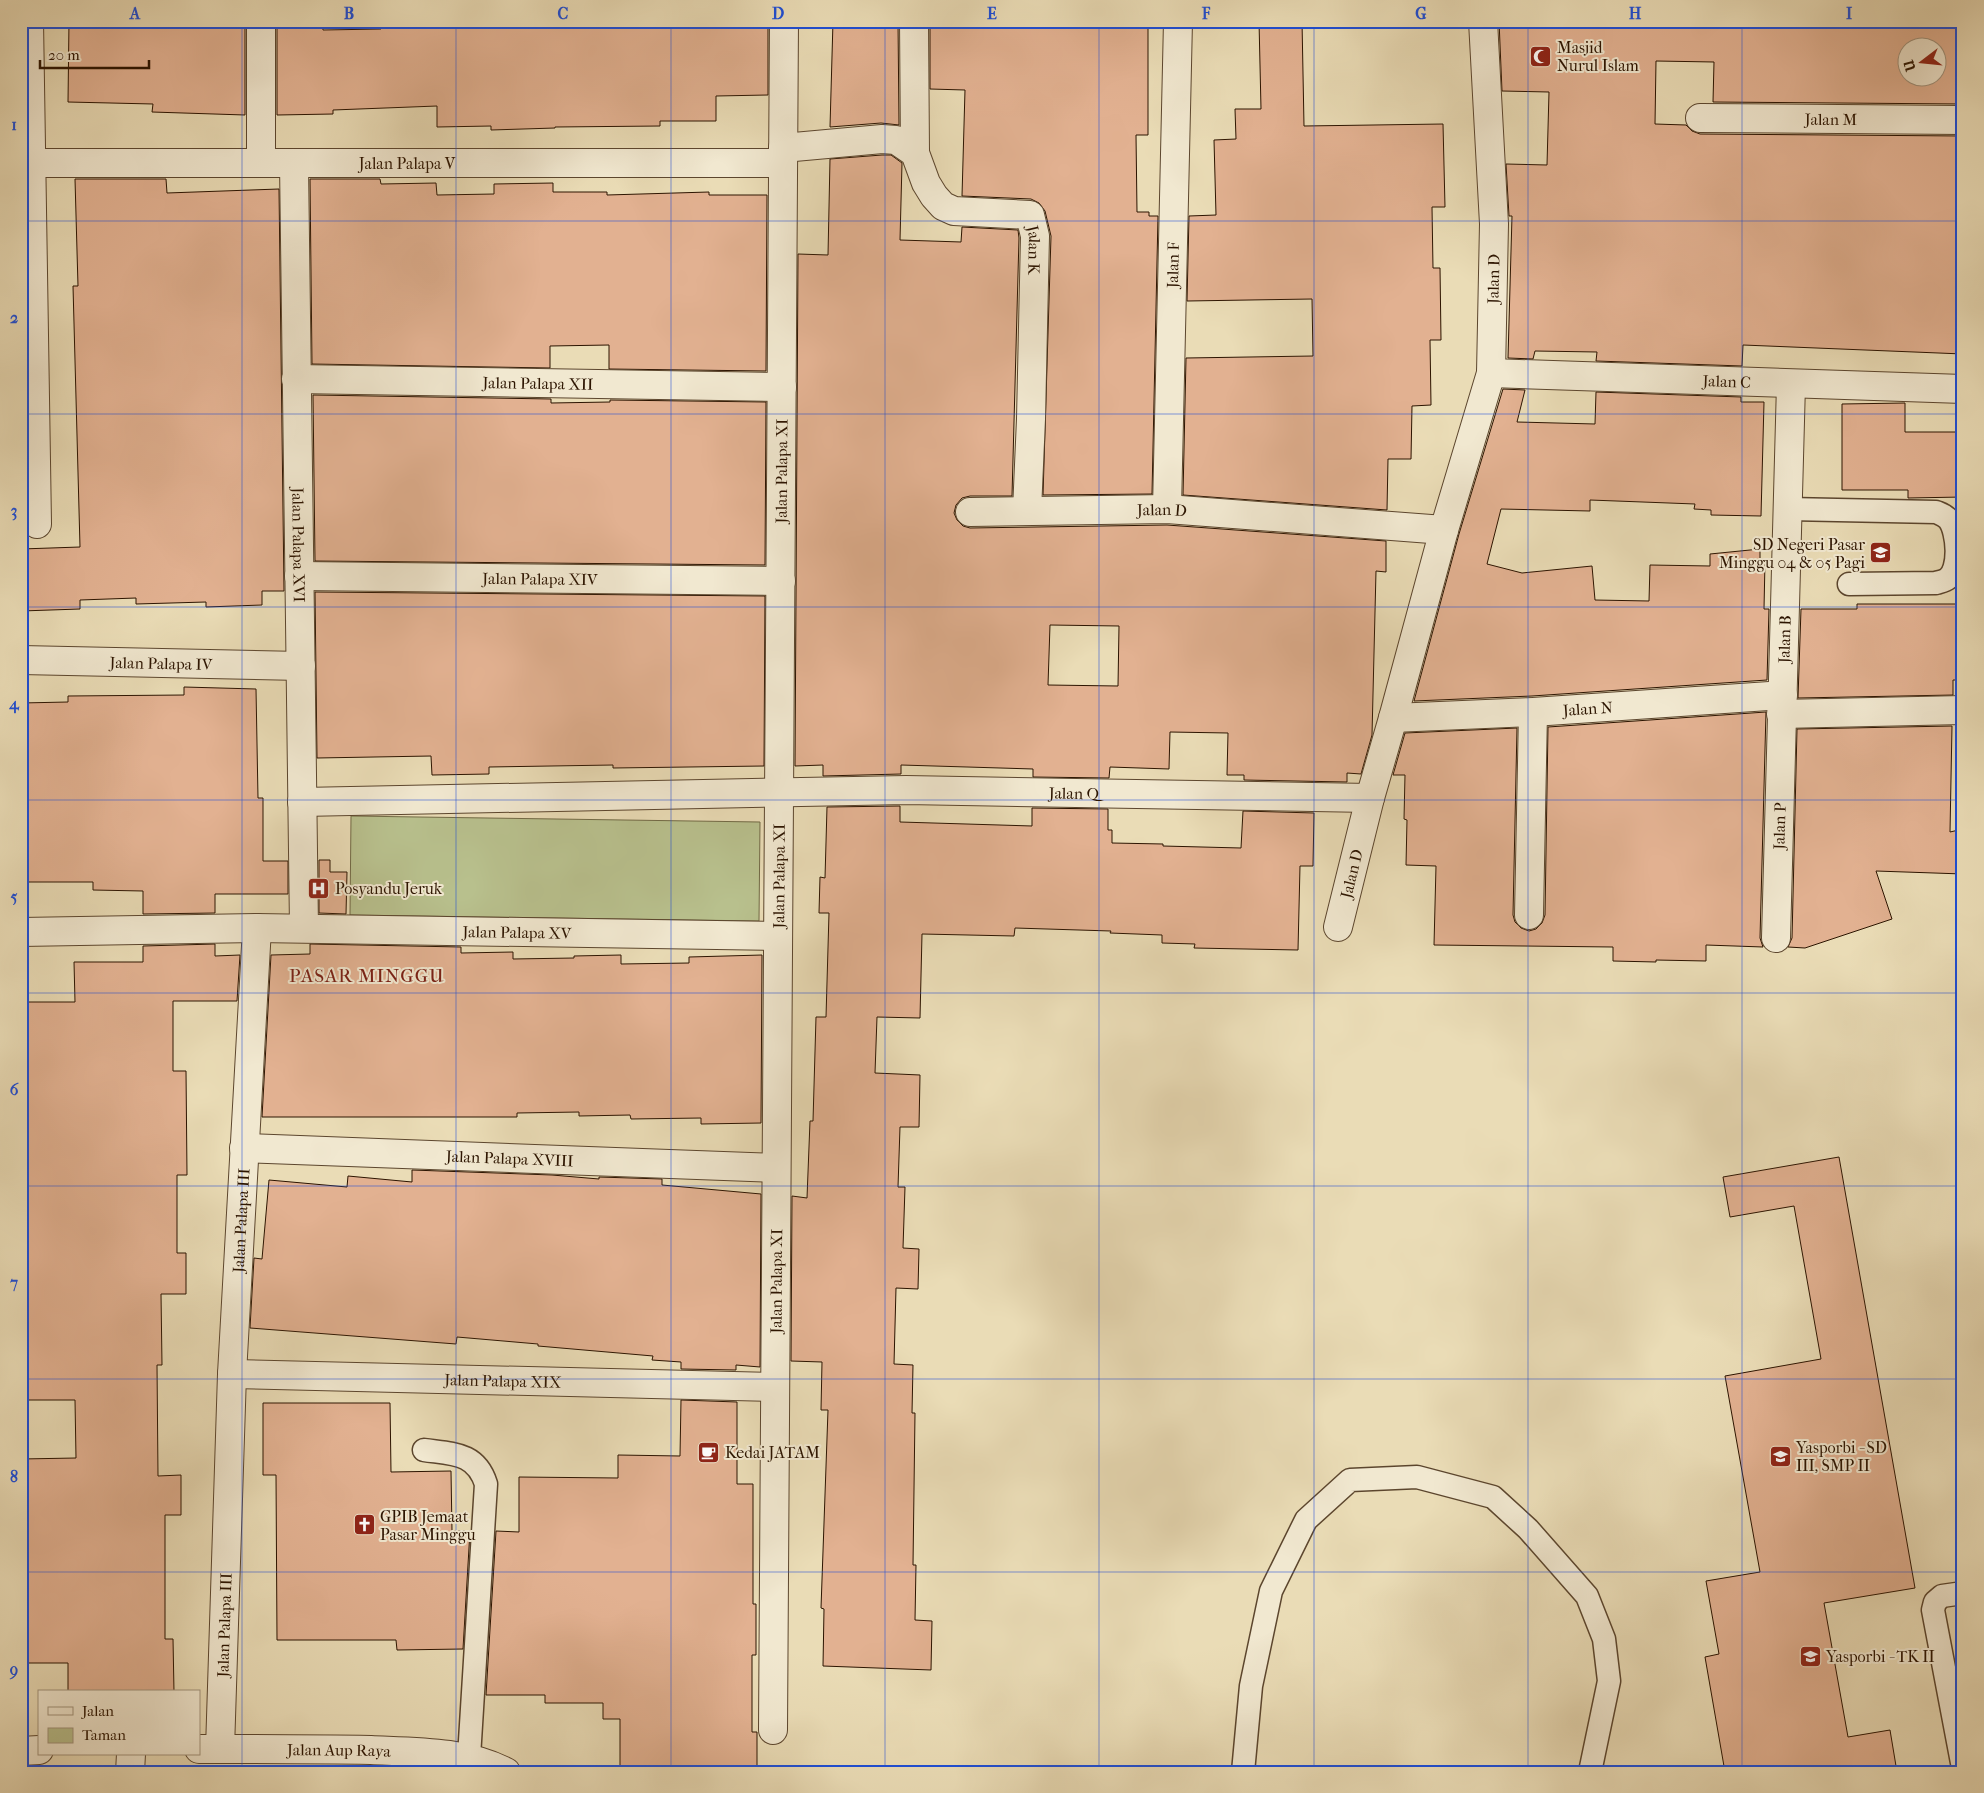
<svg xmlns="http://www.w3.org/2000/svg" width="1984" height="1793" viewBox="0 0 1984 1793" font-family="'IM FELL French Canon',serif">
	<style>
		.green { fill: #b8c08d; stroke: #726a46 }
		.building { fill: #e2b191; stroke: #2c1400; fill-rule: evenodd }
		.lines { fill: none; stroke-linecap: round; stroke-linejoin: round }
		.service-casing { stroke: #5c462e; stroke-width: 25 }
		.minor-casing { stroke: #5c462e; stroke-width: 30 }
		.service { stroke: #f1e8d0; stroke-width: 22 }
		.minor { stroke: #f1e8d0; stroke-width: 28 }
		.grid { fill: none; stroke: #1d4ed8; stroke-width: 1; stroke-opacity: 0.55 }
		.labels { text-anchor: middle; stroke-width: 4; stroke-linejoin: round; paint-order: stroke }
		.poi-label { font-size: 16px; fill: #2c1400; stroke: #f1e8d0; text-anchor: start }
		.street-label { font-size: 16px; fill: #2c1400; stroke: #f1e8d0 }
		.quarter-label { font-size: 19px; letter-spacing: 1px; fill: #7a1f14; stroke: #f1e8d0 }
		.neatline { fill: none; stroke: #1d4ed8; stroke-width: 2 }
		.grid-label { font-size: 16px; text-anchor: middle; font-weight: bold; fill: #1d4ed8 }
	</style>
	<rect width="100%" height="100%" fill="#eadcb6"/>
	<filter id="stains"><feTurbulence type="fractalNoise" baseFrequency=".004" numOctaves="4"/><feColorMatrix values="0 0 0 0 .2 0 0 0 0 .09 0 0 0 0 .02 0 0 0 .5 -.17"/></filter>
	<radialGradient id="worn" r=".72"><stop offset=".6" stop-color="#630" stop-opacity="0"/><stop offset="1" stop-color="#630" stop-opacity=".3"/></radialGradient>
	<polygon class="green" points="351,816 760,822 759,921 350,915"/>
	<g class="building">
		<polygon points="69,21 245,21 245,115 152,112 153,104 68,102"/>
		<polygon points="277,21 322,21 323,30 381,29 381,21 768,21 768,95 716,96 716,121 660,121 660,126 555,127 555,128 491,130 491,126 437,127 437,106 333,110 333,114 277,115"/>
		<polygon points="833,21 898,21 899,125 881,123 830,127"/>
		<polygon points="930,21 1148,21 1148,135 1136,135 1137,212 1149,212 1149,216 1158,216 1152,494 1043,495 1051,236 1045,211 1039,203 1031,199 962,196 965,90 930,89"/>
		<polygon points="1259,21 1302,21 1304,126 1443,124 1445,207 1432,207 1433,268 1440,268 1441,340 1430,340 1431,405 1412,406 1411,459 1388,459 1387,510 1183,495 1186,358 1313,356 1312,299 1187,301 1189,216 1216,215 1214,140 1236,139 1235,109 1261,109"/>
		<path d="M1499 21H1963V104L1713 102 1714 62 1656 61 1655 124 1686 125 1692 131 1700 134 1963 136V354L1743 345 1742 366 1596 361 1597 352 1535 351 1533 359 1508 358 1512 216H1509L1506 164 1547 165 1549 92 1502 91ZM1906 48H1936V78H1906Z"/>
		<path d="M882 155H891L902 163 900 240 961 242 962 227 1018 230 1019 238 1012 496H970L962 498 956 505 954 513 957 520 963 526 970 528 1167 525 1386 541V572L1376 571 1372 735 1361 774 1347 773V782L1244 780V775H1227L1228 733 1170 732 1169 769 1110 767 1109 778 1033 777V769L901 765V774L823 776V765L795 766 798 254 828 255 830 159ZM1050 625 1119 626 1118 686 1048 685Z"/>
		<polygon points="75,179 166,179 167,193 279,189 284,591 262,591 262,605 206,607 206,602 136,604 136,598 80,600 80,609 21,611 21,549 80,547 73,286 78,286"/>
		<polygon points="310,179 380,179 381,184 436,183 437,195 494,194 494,184 553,183 553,192 607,192 607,195 709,192 709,195 767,195 766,371 609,369 609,345 550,346 550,368 312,364"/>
		<polygon points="1503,389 1525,390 1517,422 1595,424 1596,392 1741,397 1741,402 1764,402 1761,516 1711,515 1711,510 1694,509 1695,504 1590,500 1590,511 1501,509 1487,564 1522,573 1592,566 1595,600 1649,601 1650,565 1710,566 1710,554 1760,549 1760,561 1765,561 1764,609 1769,609 1767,680 1532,696 1414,701 1459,534"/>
		<polygon points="313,395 551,399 551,403 610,402 610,400 766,402 765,565 315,561"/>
		<polygon points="1905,403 1905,432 1963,432 1963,497 1908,498 1908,490 1842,490 1842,404"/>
		<polygon points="315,592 765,596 764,766 613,768 613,765 489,767 489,774 432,775 431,756 317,758"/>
		<polygon points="1857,604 1963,604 1963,680 1953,680 1953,695 1798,698 1801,609 1857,609"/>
		<polygon points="184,687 256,689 258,798 263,798 263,861 288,861 288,894 215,894 215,913 143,914 143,891 93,890 93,882 21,882 21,703 68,702 68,696 184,695"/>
		<polygon points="1766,712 1760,938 1763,947 1706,945 1706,961 1656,960 1656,962 1613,961 1613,947 1434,945 1436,866 1406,865 1407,820 1404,819 1405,775 1393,775 1405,733 1517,728 1513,915 1515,922 1521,928 1529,931 1536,929 1542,923 1545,915 1548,727"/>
		<polygon points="1952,726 1950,832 1963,829 1963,874 1876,871 1892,919 1805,948 1788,947 1792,938 1797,729"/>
		<polygon points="900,806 900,822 1032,826 1032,808 1108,809 1108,830 1112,830 1112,843 1163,844 1163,846 1241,848 1243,811 1314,813 1313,866 1300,866 1298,950 1194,948 1195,944 1162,943 1162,935 1110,933 1111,931 1015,928 1014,936 922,934 920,1018 877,1017 875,1073 920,1075 919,1127 900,1127 898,1187 905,1187 903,1248 919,1249 918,1289 896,1288 894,1364 913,1365 912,1413 915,1413 913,1565 916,1565 915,1620 932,1621 931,1670 823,1666 824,1609 821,1608 828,1410 821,1410 822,1362 791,1361 792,1196 807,1198 810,1121 813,1121 816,1017 826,1017 829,913 819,913 820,877 825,878 827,807"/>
		<polygon points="319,860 330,860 330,872 347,872 346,914 319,913"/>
		<polygon points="215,944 215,956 240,955 237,1001 173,1001 173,1071 186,1071 187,1175 177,1175 177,1253 186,1253 186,1294 161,1294 162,1365 157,1365 158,1476 181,1475 181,1515 165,1515 165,1639 173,1639 174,1692 68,1692 68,1663 21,1663 21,1459 76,1458 75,1400 21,1400 21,1002 75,1002 74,962 143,962 143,946"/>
		<polygon points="310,944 461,947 461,953 513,952 513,959 574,958 574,956 621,955 621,964 689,963 689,957 762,955 761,1123 701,1124 701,1118 631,1119 630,1115 579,1116 579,1112 517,1113 517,1117 262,1117 271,955 310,954"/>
		<polygon points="1839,1157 1915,1588 1824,1603 1848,1737 1890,1730 1897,1772 1725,1772 1705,1657 1719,1654 1706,1581 1760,1572 1725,1376 1821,1359 1794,1206 1730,1217 1723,1177"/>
		<polygon points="412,1170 552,1175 599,1179 599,1177 662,1179 662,1185 761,1194 760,1367 736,1365 736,1370 681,1369 681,1362 652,1360 653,1356 538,1346 538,1344 457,1337 456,1344 250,1328 254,1258 262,1259 269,1180 347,1187 348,1176 412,1182"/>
		<polygon points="681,1400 737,1402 737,1484 753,1484 753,1604 756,1604 756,1655 752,1655 752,1732 757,1732 757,1772 620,1772 620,1719 603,1719 603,1703 545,1703 545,1695 486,1695 496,1531 519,1532 519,1477 618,1478 618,1455 680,1456"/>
		<polygon points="263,1403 390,1403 391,1472 451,1471 452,1531 470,1531 463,1649 397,1650 396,1640 277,1640 276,1475 263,1475"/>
	</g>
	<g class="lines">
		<defs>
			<g id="service">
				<path d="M1788 509 1936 512C1941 514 1945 515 1949 520 1958 532 1961 570 1947 579 1945 581 1939 582 1936 583L1849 584"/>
				<path d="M424 1450C452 1454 476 1452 486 1484L469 1757"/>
				<polyline points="1963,1593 1942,1596 1935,1602 1933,1610 1963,1768"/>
				<polyline points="1243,1772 1251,1686 1271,1591 1306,1520 1350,1480 1417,1477 1493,1497 1528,1529 1587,1596 1604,1639 1609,1681 1590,1772"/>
			</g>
			<g id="minor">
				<polyline points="29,21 37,524"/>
				<polyline points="261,21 261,162"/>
				<polyline points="914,21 915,153"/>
				<path id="s1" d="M1700 118 1963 120"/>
				<path id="s2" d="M783 148 882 139 896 140 915 153 926 183 934 196 943 206 954 211 1030 215 1035 236 1031 419 1027 511"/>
				<path id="s3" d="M21 163H783"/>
				<path id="s4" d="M294 163 304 928"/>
				<path id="s5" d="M1491 373 1963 389"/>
				<path id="s6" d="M296 379 782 387"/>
				<path id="s7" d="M1167 509 1178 21"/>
				<path id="s8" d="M970 512 1167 509 1444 530"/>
				<path id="s9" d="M299 576 781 581"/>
				<path id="s10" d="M21 660 301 666"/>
				<polyline points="1781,714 1963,710"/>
				<path id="s11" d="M1393 718 1533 712 1783 695"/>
				<path id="s12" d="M302 802 906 790 1370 798"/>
				<polyline points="1529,915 1533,712"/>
				<path id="s13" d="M1338 927 1370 798 1393 718 1444 530 1491 373 1494 224 1483 21"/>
				<path id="s14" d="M21 932 257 928 778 936"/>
				<path id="s15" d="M1776 938 1791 384"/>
				<path id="s16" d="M244 1148 776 1168"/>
				<path id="s17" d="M232 1374 775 1387"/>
				<path id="s18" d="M773 1730 784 21"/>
				<path id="s19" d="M199 1749C256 1749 314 1749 371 1750 417 1752 465 1751 506 1772"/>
				<path id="s20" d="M220 1749 232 1374 257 928"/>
				<polyline points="21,1751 39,1750"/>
				<polyline points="130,1772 131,1754"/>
			</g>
		</defs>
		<use href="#service" class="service-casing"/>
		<use href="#minor" class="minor-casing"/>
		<use href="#service" class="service"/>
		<use href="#minor" class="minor"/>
	</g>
	<path class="grid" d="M242 21V1772M456 21V1772M671 21V1772M885 21V1772M1099 21V1772M1314 21V1772M1528 21V1772M1742 21V1772M21 221H1963M21 414H1963M21 607H1963M21 800H1963M21 993H1963M21 1186H1963M21 1379H1963M21 1572H1963"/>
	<defs>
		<symbol id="mosque-square" viewBox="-11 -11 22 22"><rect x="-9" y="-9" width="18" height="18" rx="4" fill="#8f2418" stroke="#f1e8d0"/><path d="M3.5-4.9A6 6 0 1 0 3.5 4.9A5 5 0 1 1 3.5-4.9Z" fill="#fff"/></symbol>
		<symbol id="school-square" viewBox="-11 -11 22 22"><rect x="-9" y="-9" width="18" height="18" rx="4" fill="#8f2418" stroke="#f1e8d0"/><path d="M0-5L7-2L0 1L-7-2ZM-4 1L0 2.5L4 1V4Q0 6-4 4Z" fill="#fff"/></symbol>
		<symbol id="hospital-square" viewBox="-11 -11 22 22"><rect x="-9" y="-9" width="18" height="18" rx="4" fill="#8f2418" stroke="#f1e8d0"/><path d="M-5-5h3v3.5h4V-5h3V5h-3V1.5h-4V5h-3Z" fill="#fff"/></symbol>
		<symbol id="cafe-square" viewBox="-11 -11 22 22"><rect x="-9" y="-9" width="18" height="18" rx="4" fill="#8f2418" stroke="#f1e8d0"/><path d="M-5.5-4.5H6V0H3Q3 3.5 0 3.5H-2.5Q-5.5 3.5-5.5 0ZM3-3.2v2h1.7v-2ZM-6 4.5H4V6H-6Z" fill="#fff"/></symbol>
		<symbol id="church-square" viewBox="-11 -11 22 22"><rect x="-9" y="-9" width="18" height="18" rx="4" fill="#8f2418" stroke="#f1e8d0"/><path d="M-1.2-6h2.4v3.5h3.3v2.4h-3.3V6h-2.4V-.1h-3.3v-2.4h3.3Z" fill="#fff"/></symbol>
	</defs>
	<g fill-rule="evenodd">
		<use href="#mosque-square" x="1528" y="44" width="25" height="25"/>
		<use href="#school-square" x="1868" y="540" width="25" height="25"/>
		<use href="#hospital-square" x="306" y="876" width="25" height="25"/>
		<use href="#cafe-square" x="696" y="1440" width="25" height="25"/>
		<use href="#school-square" x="1768" y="1444" width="25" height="25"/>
		<use href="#church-square" x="352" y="1512" width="25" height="25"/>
		<use href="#school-square" x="1798" y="1644" width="25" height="25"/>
	</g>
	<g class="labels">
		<g class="poi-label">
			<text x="1557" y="53">Masjid<tspan x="1557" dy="18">Nurul Islam</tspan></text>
			<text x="1865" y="550" text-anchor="end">SD Negeri Pasar<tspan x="1865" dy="18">Minggu 04 &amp; 05 Pagi</tspan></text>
			<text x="335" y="894">Posyandu Jeruk</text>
			<text x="1796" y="1453">Yasporbi - SD<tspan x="1796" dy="18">III, SMP II</tspan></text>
			<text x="725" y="1458">Kedai JATAM</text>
			<text x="380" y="1522">GPIB Jemaat<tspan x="380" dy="18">Pasar Minggu</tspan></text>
			<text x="1826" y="1662">Yasporbi - TK II</text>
		</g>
		<g class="street-label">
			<text dy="6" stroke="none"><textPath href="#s1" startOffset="131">Jalan M</textPath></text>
			<text dy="6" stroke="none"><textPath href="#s3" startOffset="386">Jalan Palapa V</textPath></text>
			<text dy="6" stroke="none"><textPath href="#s2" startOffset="321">Jalan K</textPath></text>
			<text dy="6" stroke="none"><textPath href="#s7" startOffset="244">Jalan F</textPath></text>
			<text dy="6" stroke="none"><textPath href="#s13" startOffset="669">Jalan D</textPath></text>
			<text dy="6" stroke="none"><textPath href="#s5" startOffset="236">Jalan C</textPath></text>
			<text dy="6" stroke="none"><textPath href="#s6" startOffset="242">Jalan Palapa XII</textPath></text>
			<text dy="6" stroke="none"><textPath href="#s18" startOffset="1259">Jalan Palapa XI</textPath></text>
			<text dy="6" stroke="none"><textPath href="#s8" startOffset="192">Jalan D</textPath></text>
			<text dy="6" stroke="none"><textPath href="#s4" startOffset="382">Jalan Palapa XVI</textPath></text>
			<text dy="6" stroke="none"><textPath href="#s9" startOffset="241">Jalan Palapa XIV</textPath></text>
			<text dy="6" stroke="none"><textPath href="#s15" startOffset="299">Jalan B</textPath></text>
			<text dy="6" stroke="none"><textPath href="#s10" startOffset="140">Jalan Palapa IV</textPath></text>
			<text dy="6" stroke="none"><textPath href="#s11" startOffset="195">Jalan N</textPath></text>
			<text dy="6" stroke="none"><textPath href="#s12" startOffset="772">Jalan Q</textPath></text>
			<text dy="6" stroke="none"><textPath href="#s15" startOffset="112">Jalan P</textPath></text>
			<text dy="6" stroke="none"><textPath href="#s13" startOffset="55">Jalan D</textPath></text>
			<text dy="6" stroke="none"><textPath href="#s18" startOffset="854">Jalan Palapa XI</textPath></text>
			<text dy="6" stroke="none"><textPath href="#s14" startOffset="496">Jalan Palapa XV</textPath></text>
			<text dy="6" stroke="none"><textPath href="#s16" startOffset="266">Jalan Palapa XVIII</textPath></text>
			<text dy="6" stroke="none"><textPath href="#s20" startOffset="529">Jalan Palapa III</textPath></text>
			<text dy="6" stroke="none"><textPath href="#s18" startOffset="449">Jalan Palapa XI</textPath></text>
			<text dy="6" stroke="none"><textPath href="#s17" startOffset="271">Jalan Palapa XIX</textPath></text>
			<text dy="6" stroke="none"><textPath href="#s20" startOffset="124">Jalan Palapa III</textPath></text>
			<text dy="6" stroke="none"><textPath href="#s19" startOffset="140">Jalan Aup Raya</textPath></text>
		</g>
		<g class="quarter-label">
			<text x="367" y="982">PASAR MINGGU</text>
		</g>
	</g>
	<rect width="1984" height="1793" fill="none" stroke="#eadcb6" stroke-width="55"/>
	<rect x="38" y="1690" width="162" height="65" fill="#f1e8d0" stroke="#a2937d"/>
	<rect x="48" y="1707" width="25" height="8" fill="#f1e8d0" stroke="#a2937d"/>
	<text x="82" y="1716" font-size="15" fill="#2c1400">Jalan</text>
	<rect x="48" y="1728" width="25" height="15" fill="#b8c08d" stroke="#a2937d"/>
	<text x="82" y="1740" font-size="15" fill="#2c1400">Taman</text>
	<g transform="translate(1922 62) rotate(254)"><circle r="24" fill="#f1e8d0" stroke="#a2937d"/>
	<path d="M0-4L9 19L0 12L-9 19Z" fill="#8f2418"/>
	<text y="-8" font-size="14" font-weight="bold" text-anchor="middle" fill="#2c1400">U</text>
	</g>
	<path d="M40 60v8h109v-8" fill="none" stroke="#2c1400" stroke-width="2.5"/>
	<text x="48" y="60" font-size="15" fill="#2c1400" stroke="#f1e8d0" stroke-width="4" paint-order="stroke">20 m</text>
	<rect x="28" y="28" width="1928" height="1738" class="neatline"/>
	<g class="grid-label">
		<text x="135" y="19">A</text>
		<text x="349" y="19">B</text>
		<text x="563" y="19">C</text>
		<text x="778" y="19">D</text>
		<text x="992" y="19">E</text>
		<text x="1206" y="19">F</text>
		<text x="1421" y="19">G</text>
		<text x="1635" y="19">H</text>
		<text x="1849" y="19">I</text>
		<text x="14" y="130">1</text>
		<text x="14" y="323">2</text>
		<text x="14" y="516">3</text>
		<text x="14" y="709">4</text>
		<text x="14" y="902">5</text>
		<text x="14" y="1095">6</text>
		<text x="14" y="1288">7</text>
		<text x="14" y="1482">8</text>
		<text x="14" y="1675">9</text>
	</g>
	<rect width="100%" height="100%" filter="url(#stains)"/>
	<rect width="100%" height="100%" fill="url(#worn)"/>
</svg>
